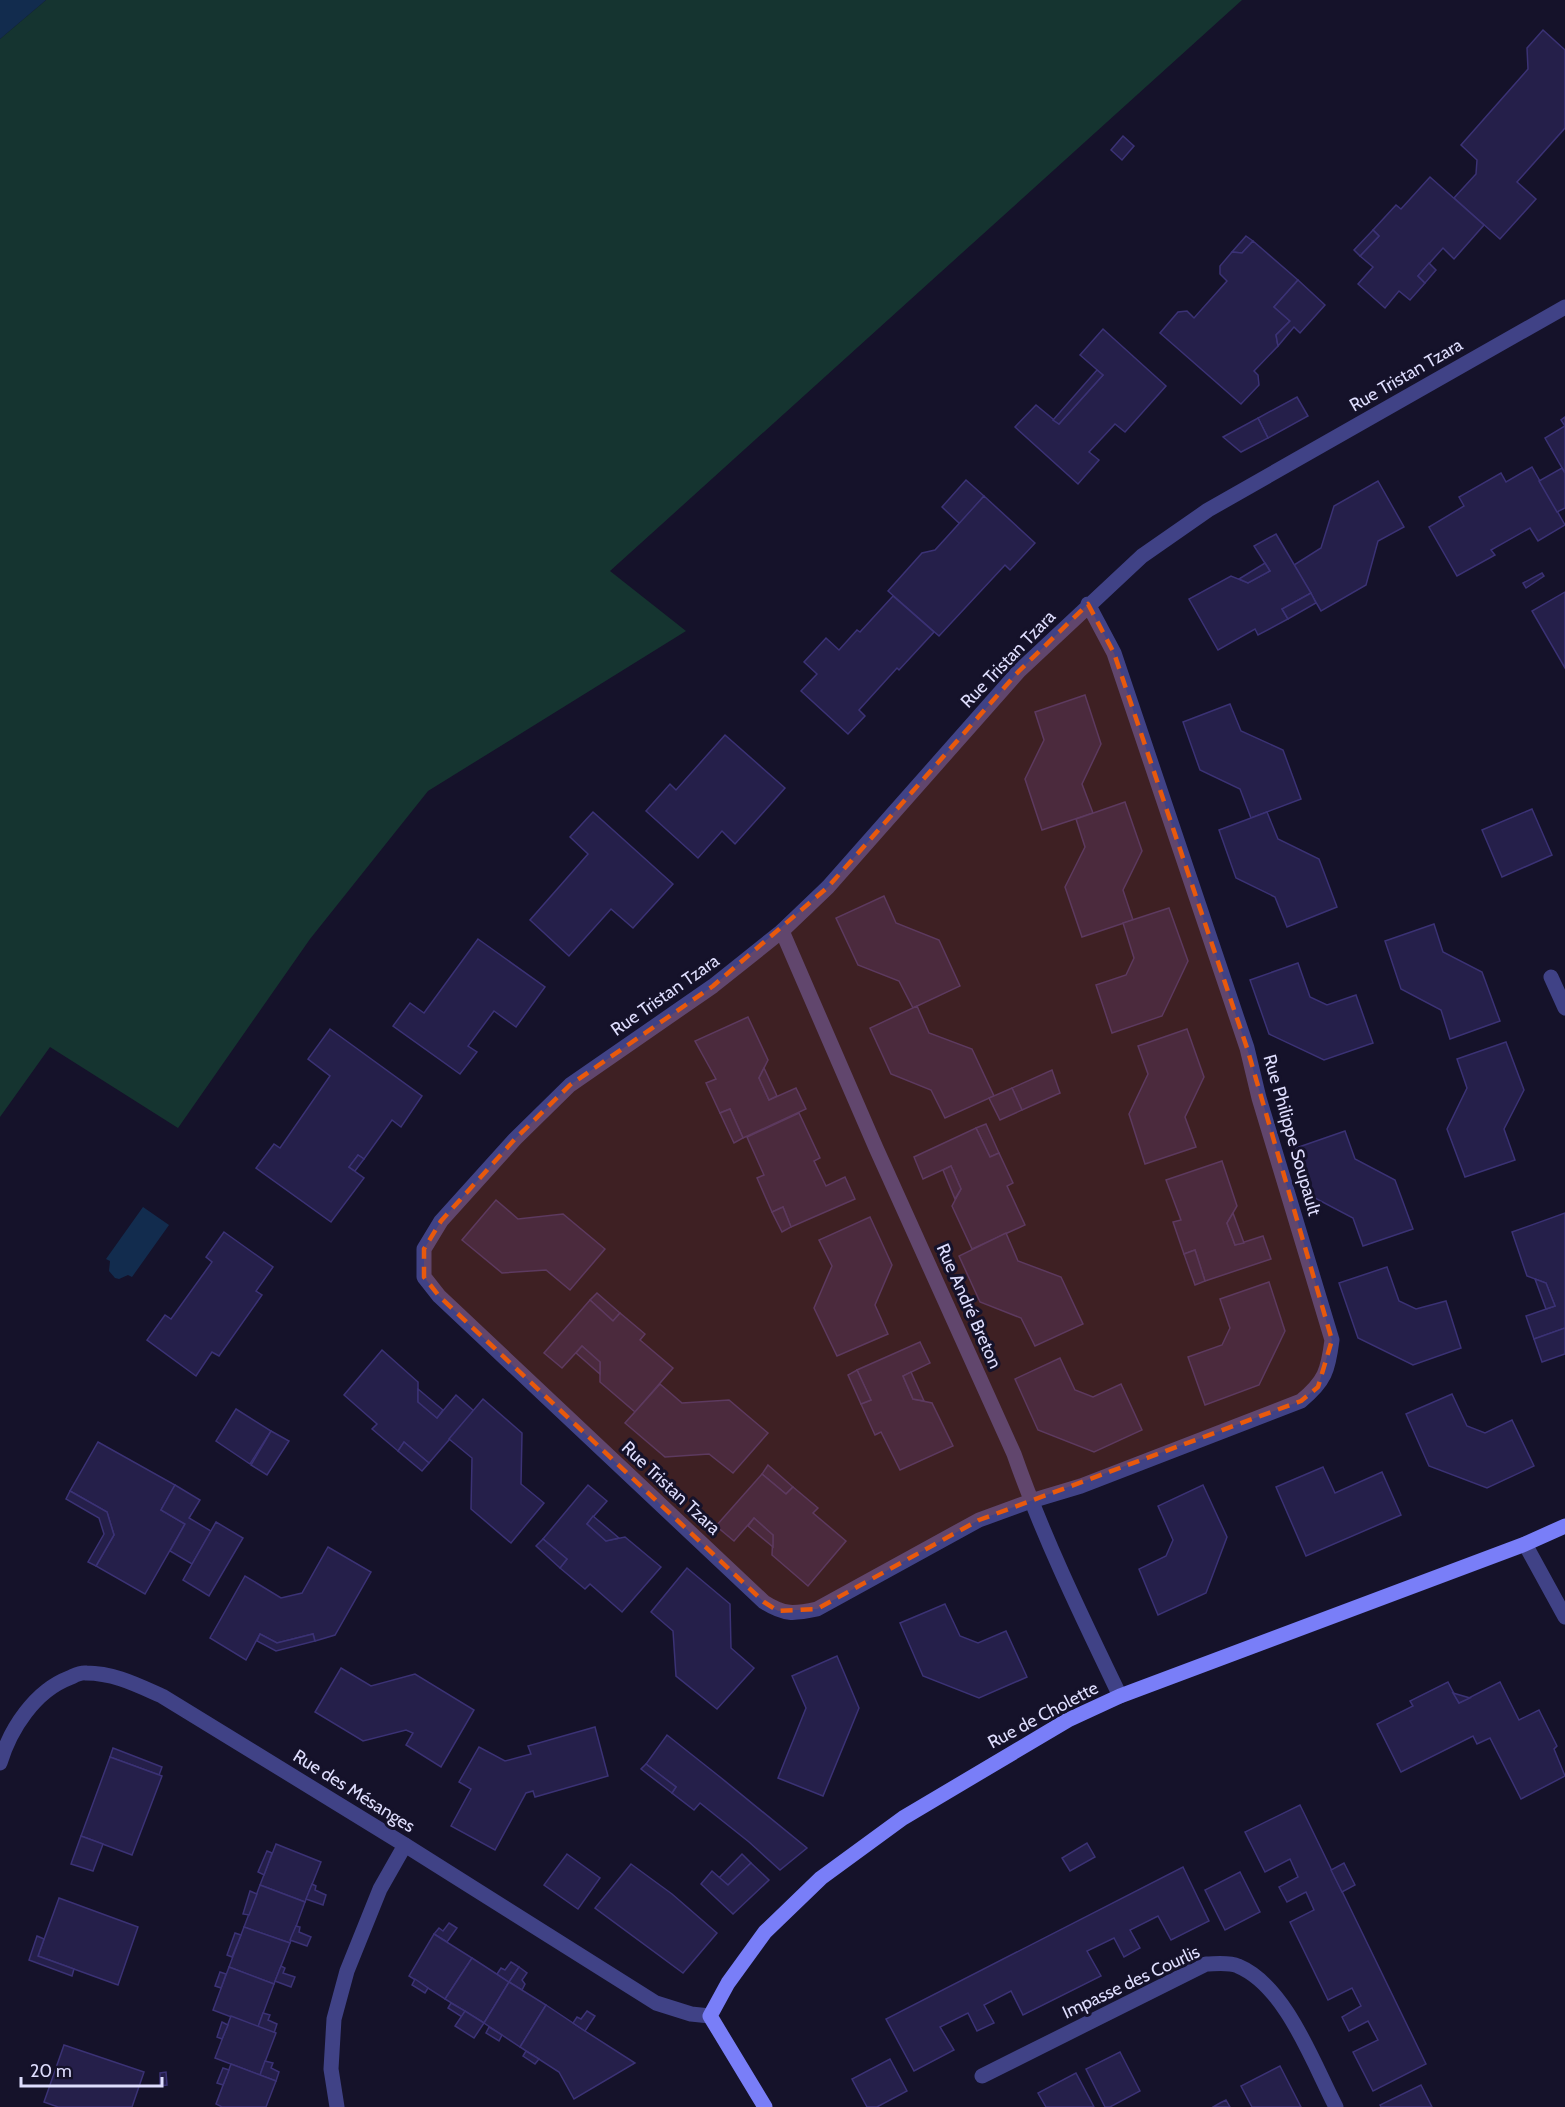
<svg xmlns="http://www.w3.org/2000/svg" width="1565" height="2107" viewBox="0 0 1565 2107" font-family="Cabin,sans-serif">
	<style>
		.green { fill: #153430 }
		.water { fill: #122c4e }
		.building { fill: #251f4a; stroke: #3b3275; stroke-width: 1.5 }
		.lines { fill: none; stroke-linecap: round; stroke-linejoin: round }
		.street { stroke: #404286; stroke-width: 15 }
		.secondary { stroke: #797ef8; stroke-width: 15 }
		.marked { fill: #e8590c; fill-opacity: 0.2; stroke: #e8590c; stroke-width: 4.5; stroke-dasharray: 12 8; stroke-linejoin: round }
		.labels { text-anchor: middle; stroke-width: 6; stroke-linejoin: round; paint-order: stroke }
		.street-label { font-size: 18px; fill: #deddfd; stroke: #15122a }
	</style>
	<rect width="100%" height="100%" fill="#15122a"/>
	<polygon class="green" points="46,0 1242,0 610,571 686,631 428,791 310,939 178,1128 50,1047 0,1117 0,39"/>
	<g class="water">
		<polygon points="0,0 46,0 0,39"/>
		<polygon points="143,1207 169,1225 132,1277 128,1275 119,1279 115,1278 109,1271 110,1261 106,1259"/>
	</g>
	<g class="building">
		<polygon points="1543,30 1565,50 1565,128 1517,182 1536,199 1500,239 1454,198 1476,174 1477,160 1461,145 1528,69 1527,48"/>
		<polygon points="1123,136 1134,146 1122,160 1111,150"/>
		<polygon points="1430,177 1484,225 1454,259 1443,248 1418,276 1425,283 1410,300 1399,291 1385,308 1358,284 1373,267 1360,256 1379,236 1373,230 1396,205 1401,209"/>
		<polygon points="1373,230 1379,236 1360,256 1354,250"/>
		<polygon points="1246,236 1253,241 1242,253 1232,252"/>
		<polygon points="1253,241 1298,280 1274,307 1290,321 1276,335 1278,346 1254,371 1258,375 1259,385 1241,404 1160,333 1178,312 1187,311 1194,318 1227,281 1220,274 1220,266 1232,252 1242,253"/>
		<polygon points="1429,263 1436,270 1425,283 1418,276"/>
		<polygon points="1298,280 1325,305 1300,333 1294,327 1278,346 1276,335 1290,321 1274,307"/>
		<polygon points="1103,329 1166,386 1125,432 1115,424 1089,452 1099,460 1078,484 1015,427 1036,405 1059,424 1103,375 1080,355"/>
		<polygon points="1097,370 1103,375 1059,424 1053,420"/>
		<polygon points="1297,397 1308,416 1268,438 1258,418"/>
		<polygon points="1565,417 1565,473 1545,438 1565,426 1561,420"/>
		<polygon points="1258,418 1268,438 1241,452 1223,437"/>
		<polygon points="1532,467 1565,525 1538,541 1530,528 1491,550 1495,555 1457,576 1429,527 1464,506 1459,497 1501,473 1506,482"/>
		<polygon points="1562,468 1565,473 1565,508 1557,512 1539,481"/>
		<polygon points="966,480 984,496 960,524 942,507"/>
		<polygon points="1378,481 1404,527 1378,541 1366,585 1321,611 1294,565 1321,548 1334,506"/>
		<polygon points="984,496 1035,543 1010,570 1005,565 939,636 888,591 922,553 935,550"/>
		<polygon points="1276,534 1311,593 1282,609 1288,619 1258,635 1255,629 1218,650 1189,599 1231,576 1248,583 1270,571 1254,546"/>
		<polygon points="1265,563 1270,571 1248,583 1239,579"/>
		<polygon points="1542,573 1544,576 1526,588 1523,583"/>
		<polygon points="1565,592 1565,668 1532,611"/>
		<polygon points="1311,593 1316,603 1288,619 1282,609"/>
		<polygon points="893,596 934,632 899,670 897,668 859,710 865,716 848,734 801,691 817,674 804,662 826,638 839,650 857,630 860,632"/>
		<polygon points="1085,695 1101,744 1082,784 1093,813 1042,830 1025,779 1044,740 1035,712"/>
		<polygon points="1230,704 1241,731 1283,750 1301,799 1251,818 1240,789 1200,770 1183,722"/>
		<polygon points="725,735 785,788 735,844 722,831 698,858 646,811 670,784 676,790"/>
		<polygon points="1125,802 1142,851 1123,890 1133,920 1082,937 1065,887 1085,847 1076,819"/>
		<polygon points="1532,809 1552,855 1502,877 1482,830"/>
		<polygon points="593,812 673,884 633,928 611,909 569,956 530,920 588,854 570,837"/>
		<polygon points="1267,812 1278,839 1319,859 1337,907 1287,927 1275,897 1236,878 1219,830"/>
		<polygon points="884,896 896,923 939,940 960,986 913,1008 899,981 858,965 836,918"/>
		<polygon points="1169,908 1188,961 1162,1016 1112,1033 1096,985 1126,975 1134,958 1123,923"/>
		<polygon points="1434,924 1443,952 1482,972 1500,1021 1450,1039 1441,1010 1401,989 1385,941"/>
		<polygon points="478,939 545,987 516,1027 494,1011 468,1046 477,1052 460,1074 393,1026 410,1003 424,1013"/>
		<polygon points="1298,963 1310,997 1327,1005 1356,995 1373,1043 1324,1060 1269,1034 1250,980"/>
		<polygon points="917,1006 929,1033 972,1049 994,1096 945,1118 931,1090 891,1074 870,1028"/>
		<polygon points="748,1017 768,1060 759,1078 769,1100 796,1088 806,1109 743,1138 730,1109 720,1113 706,1083 716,1079 695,1041"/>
		<polygon points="330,1029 422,1096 401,1127 392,1120 364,1159 358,1155 349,1167 364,1178 331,1222 256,1168 274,1144 280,1148 330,1076 308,1059"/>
		<polygon points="1187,1029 1204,1077 1185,1117 1196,1147 1145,1164 1129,1114 1148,1074 1138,1046"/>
		<polygon points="1506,1042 1524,1090 1504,1129 1515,1160 1465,1177 1447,1129 1467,1088 1457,1059"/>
		<polygon points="764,1068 777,1096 769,1100 759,1078"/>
		<polygon points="1052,1070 1060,1093 1022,1110 1012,1088"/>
		<polygon points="1012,1088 1022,1110 1000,1120 989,1098"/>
		<polygon points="730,1109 743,1138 734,1143 720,1113"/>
		<polygon points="799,1113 820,1158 814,1161 826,1186 845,1177 855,1199 791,1227 783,1207 772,1212 757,1178 764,1175 747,1137"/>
		<polygon points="986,1124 999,1153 990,1157 976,1128"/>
		<polygon points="976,1128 990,1157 999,1153 1013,1183 1007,1186 1025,1225 972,1249 952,1206 961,1189 951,1166 923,1179 914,1157"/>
		<polygon points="1345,1131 1355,1159 1395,1180 1413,1229 1363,1246 1353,1218 1313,1197 1296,1148"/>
		<polygon points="358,1155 364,1159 355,1171 349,1167"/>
		<polygon points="1222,1161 1237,1206 1227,1223 1235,1245 1263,1236 1271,1259 1205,1281 1195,1250 1184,1254 1173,1222 1181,1220 1166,1180"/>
		<polygon points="951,1166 961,1189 955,1199 943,1170"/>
		<polygon points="496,1200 518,1219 563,1214 605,1249 570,1290 546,1270 502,1273 462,1240"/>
		<polygon points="783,1207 791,1227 782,1232 772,1212"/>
		<polygon points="1233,1213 1244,1243 1235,1245 1227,1223"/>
		<polygon points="1565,1213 1565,1328 1534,1339 1526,1316 1555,1306 1546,1283 1527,1276 1512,1232"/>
		<polygon points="870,1217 892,1265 875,1305 888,1334 837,1356 814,1308 832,1266 819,1240"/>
		<polygon points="224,1232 273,1267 256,1291 262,1295 219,1356 212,1352 196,1376 147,1340 165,1315 171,1319 212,1262 206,1257"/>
		<polygon points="1006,1233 1018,1261 1061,1277 1083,1324 1035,1346 1021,1318 980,1302 959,1256"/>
		<polygon points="1195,1250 1205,1281 1195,1285 1184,1254"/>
		<polygon points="1387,1267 1399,1301 1416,1309 1446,1301 1461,1348 1413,1365 1358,1338 1339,1283"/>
		<polygon points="1535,1279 1546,1283 1555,1306 1546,1309"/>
		<polygon points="1269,1282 1285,1331 1259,1385 1205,1405 1188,1357 1222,1345 1230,1328 1220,1299"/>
		<polygon points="597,1293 620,1313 613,1321 590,1300"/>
		<polygon points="590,1300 613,1321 620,1313 645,1334 640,1340 673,1368 635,1412 600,1382 600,1362 582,1346 562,1368 544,1353"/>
		<polygon points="1565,1328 1565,1354 1542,1362 1534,1339"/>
		<polygon points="920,1342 930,1363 903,1376 913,1399 932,1403 953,1446 900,1470 881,1432 875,1435 861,1404 871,1400 857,1370"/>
		<polygon points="582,1346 600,1362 600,1374 576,1353"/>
		<polygon points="382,1350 418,1382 418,1402 437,1418 456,1395 474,1411 429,1463 404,1442 398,1451 372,1429 377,1424 344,1395"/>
		<polygon points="1060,1358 1075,1390 1093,1397 1121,1384 1142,1430 1094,1452 1038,1430 1015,1379"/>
		<polygon points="857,1370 871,1400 861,1404 848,1375"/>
		<polygon points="911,1372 924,1401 913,1399 903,1376"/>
		<polygon points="660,1384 682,1403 729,1400 768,1433 733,1473 709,1454 665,1457 625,1423"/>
		<polygon points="418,1389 443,1410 437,1418 418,1402"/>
		<polygon points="1452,1394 1467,1426 1485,1433 1512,1420 1534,1466 1487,1488 1429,1466 1406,1414"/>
		<polygon points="483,1399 522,1433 521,1484 544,1503 511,1543 471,1509 472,1458 449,1439"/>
		<polygon points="236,1409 271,1431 250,1464 216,1441"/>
		<polygon points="271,1431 289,1441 267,1475 251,1465"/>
		<polygon points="98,1442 175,1485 161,1510 185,1524 145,1594 96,1566 114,1535 107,1512 70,1491"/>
		<polygon points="404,1442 429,1463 422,1471 398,1451"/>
		<polygon points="768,1465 793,1487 786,1494 762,1474"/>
		<polygon points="1323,1467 1335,1493 1382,1472 1401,1515 1306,1556 1276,1487"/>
		<polygon points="762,1474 786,1494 793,1487 818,1508 813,1513 846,1541 808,1586 772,1555 773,1535 754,1518 734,1541 716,1526"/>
		<polygon points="175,1485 200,1500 189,1518 211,1531 192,1564 170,1551 185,1524 161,1510"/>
		<polygon points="588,1485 607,1501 587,1524 606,1541 625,1537 661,1567 622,1612 590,1584 585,1589 560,1568 567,1559 543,1539"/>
		<polygon points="1203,1485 1227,1537 1206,1593 1158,1615 1139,1569 1166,1556 1173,1540 1158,1506"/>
		<polygon points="70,1491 107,1512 114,1535 96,1566 88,1562 104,1534 99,1518 66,1499"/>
		<polygon points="593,1516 619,1538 606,1541 587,1524"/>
		<polygon points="754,1518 773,1535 773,1547 748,1526"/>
		<polygon points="216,1522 243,1538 209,1596 183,1580"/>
		<polygon points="543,1539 567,1559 560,1568 536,1546"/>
		<polygon points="328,1547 371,1572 335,1635 315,1641 313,1634 277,1643 260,1634 246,1660 210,1638 245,1576 281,1598 302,1593"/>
		<polygon points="687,1568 730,1604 731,1648 754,1668 717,1709 676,1676 673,1631 651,1612"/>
		<polygon points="945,1604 960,1636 978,1643 1006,1631 1027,1677 979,1698 923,1676 900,1623"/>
		<polygon points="260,1634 277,1643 313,1634 315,1641 276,1651 257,1641"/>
		<polygon points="837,1656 859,1708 823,1796 778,1778 806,1708 792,1676"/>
		<polygon points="341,1668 371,1686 415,1674 474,1710 441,1767 406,1745 413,1733 406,1730 363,1741 315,1712"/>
		<polygon points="1448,1682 1459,1703 1500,1682 1519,1720 1539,1710 1557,1746 1554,1749 1565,1776 1521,1799 1490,1738 1477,1744 1473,1736 1401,1772 1377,1724 1413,1706 1410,1701"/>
		<polygon points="1453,1693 1470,1698 1459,1703"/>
		<polygon points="595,1727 608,1776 535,1797 533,1791 526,1793 495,1850 451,1826 471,1789 459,1782 479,1747 505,1761 531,1754 528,1746"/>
		<polygon points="667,1735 720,1777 807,1848 780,1870 749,1842 700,1803 694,1810 672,1793 676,1787 646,1764"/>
		<polygon points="113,1748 162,1767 159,1775 110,1757"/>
		<polygon points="110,1757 162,1776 132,1855 81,1836"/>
		<polygon points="646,1764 676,1787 672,1793 641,1769"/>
		<polygon points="1300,1805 1426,2064 1373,2091 1353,2052 1378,2040 1368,2021 1349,2031 1342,2017 1361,2006 1352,1988 1328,2000 1290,1922 1314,1910 1306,1892 1287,1902 1279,1887 1298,1877 1290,1859 1265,1872 1245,1832"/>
		<polygon points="81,1836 103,1844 93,1871 71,1864"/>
		<polygon points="1087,1843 1095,1857 1070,1871 1062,1858"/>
		<polygon points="276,1844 321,1862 305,1902 260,1885"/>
		<polygon points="267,1851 272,1853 264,1875 258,1872"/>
		<polygon points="567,1854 600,1878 578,1909 544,1885"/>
		<polygon points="742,1854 751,1863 728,1885 719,1878"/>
		<polygon points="751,1863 769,1880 733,1914 701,1884 712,1871 728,1885"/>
		<polygon points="1344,1863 1355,1885 1342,1892 1331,1870"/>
		<polygon points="631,1864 672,1894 717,1933 683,1973 595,1908"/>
		<polygon points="1183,1867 1209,1921 1171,1940 1158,1916 1130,1930 1140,1948 1124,1957 1114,1938 1087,1951 1101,1976 1023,2015 1011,1991 984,2005 994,2023 977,2031 968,2013 940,2027 954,2050 914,2071 886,2019"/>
		<polygon points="1240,1872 1260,1912 1225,1930 1205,1890"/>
		<polygon points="312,1884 316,1886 315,1890 326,1895 323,1905 306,1899"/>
		<polygon points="260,1885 305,1902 290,1943 244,1927"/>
		<polygon points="250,1891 257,1894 249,1915 243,1914"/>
		<polygon points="59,1898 138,1927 118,1985 38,1956"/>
		<polygon points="449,1923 457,1928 447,1942 434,1934 439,1928 443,1931"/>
		<polygon points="296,1926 300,1927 299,1932 311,1937 307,1946 290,1940"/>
		<polygon points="244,1927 290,1943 274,1984 229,1967"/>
		<polygon points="235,1933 241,1935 232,1957 227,1955"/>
		<polygon points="434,1934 472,1958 445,1999 409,1976"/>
		<polygon points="37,1936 44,1939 38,1956 74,1969 72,1976 29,1960"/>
		<polygon points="472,1958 509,1982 484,2023 445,1999"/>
		<polygon points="511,1962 519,1967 509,1982 497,1974 501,1968 505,1970"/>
		<polygon points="281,1966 285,1968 283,1973 295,1977 291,1987 275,1981"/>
		<polygon points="229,1967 274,1984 258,2027 213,2010"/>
		<polygon points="519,1967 527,1973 522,1980 525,1984 522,1990 509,1982"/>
		<polygon points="220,1972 226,1974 221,1988 215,1986"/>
		<polygon points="415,1979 428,1988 425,1993 412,1985"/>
		<polygon points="509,1982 546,2005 520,2047 484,2023"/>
		<polygon points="451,2003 465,2011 462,2017 448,2008"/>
		<polygon points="546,2005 585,2031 635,2063 574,2099 559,2072 520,2047"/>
		<polygon points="465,2011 484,2023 474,2038 455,2026"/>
		<polygon points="587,2011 595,2016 585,2031 573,2023 577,2017 581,2019"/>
		<polygon points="263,2013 270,2015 268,2020 277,2024 274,2033 258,2027"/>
		<polygon points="231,2016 276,2033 260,2075 215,2058"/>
		<polygon points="222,2022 228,2025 222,2039 217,2037"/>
		<polygon points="489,2027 502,2035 499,2041 486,2033"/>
		<polygon points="64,2045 144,2072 132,2107 58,2107 44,2102"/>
		<polygon points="526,2051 539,2059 535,2064 523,2056"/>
		<polygon points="1120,2052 1140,2091 1110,2107 1105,2107 1086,2069"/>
		<polygon points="890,2059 907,2091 877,2107 867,2107 852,2079"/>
		<polygon points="265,2061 273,2063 271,2068 279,2072 276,2081 260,2075"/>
		<polygon points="231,2064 276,2081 266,2107 222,2107 216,2104"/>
		<polygon points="1280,2066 1301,2107 1252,2107 1241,2086"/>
		<polygon points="223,2068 229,2070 223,2085 217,2083"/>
		<polygon points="166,2072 167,2085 160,2086 160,2073"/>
		<polygon points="1076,2073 1094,2107 1046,2107 1038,2093"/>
		<polygon points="1421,2085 1432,2107 1381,2107 1380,2105"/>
		<polygon points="1226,2100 1230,2107 1213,2107 1220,2103"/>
	</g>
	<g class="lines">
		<g class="street">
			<path d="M1088 604 1114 653 1247 1048 1259 1098 1332 1340C1328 1371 1325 1381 1301 1401L1081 1486 1031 1501 979 1520 817 1609C794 1614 784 1615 764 1602L439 1296 424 1277V1249L441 1221 515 1139 570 1085 713 986 782 931 828 887 1019 671 1142 556 1208 510 1565 307"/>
			<path d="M782 931 876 1148 1014 1454C1043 1537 1082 1617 1120 1696"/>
			<polyline points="1551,977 1565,1008"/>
			<polyline points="1525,1544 1565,1617"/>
			<path d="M0 1763C10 1729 35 1691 69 1678 74 1676 80 1672 86 1673 114 1673 137 1685 162 1696L405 1845 656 2003 691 2014 710 2016"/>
			<path d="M982 2076 1206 1964C1215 1964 1229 1962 1238 1966 1286 1986 1313 2063 1336 2107"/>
			<polyline points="337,2107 331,2069 334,2019 347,1971 380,1889 405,1845"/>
		</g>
		<polyline class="secondary" points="765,2107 710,2016 728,1983 765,1932 821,1878 903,1818 1068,1720 1120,1696 1525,1544 1565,1526"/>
	</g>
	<path class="marked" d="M1088 604 1114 653 1247 1048 1332 1340 1318 1387 1301 1401 979 1520 817 1609 778 1611 764 1602 439 1296 424 1277V1249L441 1221 515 1139 570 1085 713 986 828 887 1019 671Z"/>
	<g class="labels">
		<g class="street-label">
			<text transform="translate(1406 375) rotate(-30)" y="6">Rue Tristan Tzara</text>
			<text transform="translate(1008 659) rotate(-46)" y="6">Rue Tristan Tzara</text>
			<text transform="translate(665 995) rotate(-35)" y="6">Rue Tristan Tzara</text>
			<text transform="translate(1292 1135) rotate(74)" y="6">Rue Philippe Soupault</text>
			<text transform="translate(969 1306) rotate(66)" y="6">Rue André Breton</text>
			<text transform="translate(671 1488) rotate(43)" y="6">Rue Tristan Tzara</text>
			<text transform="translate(1043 1715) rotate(-28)" y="6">Rue de Cholette</text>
			<text transform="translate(354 1791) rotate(32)" y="6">Rue des Mésanges</text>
			<text transform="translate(1131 1982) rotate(-25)" y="6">Impasse des Courlis</text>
		</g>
	</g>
	<path d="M21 2077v9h141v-9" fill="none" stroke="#deddfd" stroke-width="3"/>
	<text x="30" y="2077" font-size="18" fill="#deddfd" stroke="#15122a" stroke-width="4.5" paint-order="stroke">20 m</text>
</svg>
